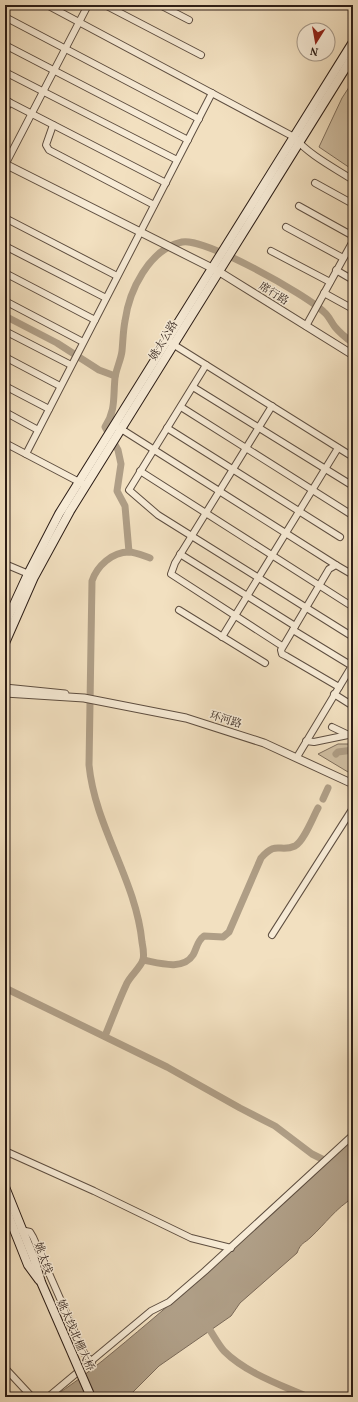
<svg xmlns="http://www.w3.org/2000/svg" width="358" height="1402" viewBox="0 0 358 1402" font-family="Vollkorn,'Noto Serif SC',serif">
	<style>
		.green { fill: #d0bfa3; stroke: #7e6e5c }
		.water { fill: #af9e86; stroke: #7b6a59 }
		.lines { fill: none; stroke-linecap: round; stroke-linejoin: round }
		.canal { stroke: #af9e86; stroke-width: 7 }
		.minor-casing { stroke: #5e4e40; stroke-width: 8 }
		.tertiary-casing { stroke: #5e4e40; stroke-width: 9 }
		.secondary-casing { stroke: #2c1d16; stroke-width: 10 }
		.minor { stroke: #f7ebd6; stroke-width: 6 }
		.tertiary { stroke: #f7ebd6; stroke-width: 7 }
		.secondary { stroke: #f7ebd6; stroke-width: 8 }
		.secondary-bridge-casing { stroke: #2c1d16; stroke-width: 10; stroke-linecap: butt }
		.secondary-bridge { stroke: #f7ebd6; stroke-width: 8 }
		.labels { text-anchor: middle; stroke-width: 3; stroke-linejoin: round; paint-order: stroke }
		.street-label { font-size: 11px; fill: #2c1d16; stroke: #f7ebd6 }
	</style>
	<rect width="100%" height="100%" fill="#f2e0c0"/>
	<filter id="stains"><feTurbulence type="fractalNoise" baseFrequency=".005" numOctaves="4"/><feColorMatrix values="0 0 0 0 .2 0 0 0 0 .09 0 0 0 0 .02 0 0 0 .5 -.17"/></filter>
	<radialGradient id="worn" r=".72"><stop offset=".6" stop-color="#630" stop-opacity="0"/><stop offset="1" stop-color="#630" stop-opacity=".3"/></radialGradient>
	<g class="green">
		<polygon points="353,81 353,170 319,147 342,98"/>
		<polygon points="338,744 353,744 353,775 318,754"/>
	</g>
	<path class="water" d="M353 1139V1198C336 1208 325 1224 311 1237 304 1244 301 1242 297 1253L240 1303 231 1316 159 1366 128 1397H53C87 1375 118 1348 149 1322 219 1263 286 1202 353 1139Z"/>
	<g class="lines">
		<g class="canal">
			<polyline points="5,316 57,343 99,370 115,376"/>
			<path d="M129 552 125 506 117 491 121 464 118 450 105 427C116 410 113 397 115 378 116 369 121 360 122 351 123 341 123 331 125 321 129 291 149 249 182 242 204 237 307 295 324 312 329 316 331 322 335 327 340 333 346 338 353 343"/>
			<polyline points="336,754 338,752 353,750"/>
			<polyline points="323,799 328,788"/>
			<path d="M143 960C159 963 183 971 193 955 197 948 197 941 204 936L223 937 229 932 261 858C277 840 279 853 295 846 304 841 313 817 318 808"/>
			<polyline points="5,988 167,1067 240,1108 275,1126 312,1154 330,1163"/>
			<path d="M105 1036C112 1019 119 1000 127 983 131 975 140 968 143 960 144 956 143 947 142 942 136 880 95 827 89 765L92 581C97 566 112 552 129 552 135 552 144 556 150 558"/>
			<path d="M205 1323C212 1332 217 1343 224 1351 246 1373 281 1385 308 1397"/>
		</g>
		<defs>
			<g id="minor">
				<path d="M47 5 294 137C309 155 333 167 353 180"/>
				<polyline points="105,5 201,55"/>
				<polyline points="160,5 189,20"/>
				<polyline points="5,17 199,119"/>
				<polyline points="5,45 188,140"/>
				<polyline points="5,72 177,160"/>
				<polyline points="5,100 166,183"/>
				<polyline points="5,111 9,102"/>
				<polyline points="53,125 46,145 49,150 154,205"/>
				<polyline points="5,165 88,5"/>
				<polyline points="315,183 353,204"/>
				<polyline points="299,206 353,236"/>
				<polyline points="5,218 117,276"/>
				<polyline points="286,227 343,258"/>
				<polyline points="5,246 106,298"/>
				<polyline points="271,251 330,282"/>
				<polyline points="336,270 353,280"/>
				<polyline points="5,273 95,320"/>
				<polyline points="324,293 353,309"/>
				<polyline points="5,301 83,342"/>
				<polyline points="306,326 353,241"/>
				<polyline points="5,331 71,365"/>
				<polyline points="171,343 353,457"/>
				<polyline points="5,357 60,386"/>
				<polyline points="206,365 129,490 158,515 353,637"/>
				<polyline points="5,386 49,409"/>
				<polyline points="193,387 353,486"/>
				<polyline points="272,406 175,563 171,574 282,646"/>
				<polyline points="181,407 352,515"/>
				<polyline points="5,412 38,430"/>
				<polyline points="118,427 336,565"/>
				<polyline points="167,428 340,537"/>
				<polyline points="5,443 83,484"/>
				<polyline points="26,454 212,93"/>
				<polyline points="140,471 353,607"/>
				<polyline points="180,554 295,626"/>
				<polyline points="5,564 31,575"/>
				<polyline points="179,610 265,663"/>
				<polyline points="293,630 352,666"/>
				<polyline points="222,637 338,448"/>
				<polyline points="339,687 286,656 282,654 281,650 329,569 336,565 353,575"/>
				<polyline points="334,694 353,706"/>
				<polyline points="332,727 353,737"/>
				<polyline points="306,741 314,742 348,735"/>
				<polyline points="297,757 353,664"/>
				<polyline points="272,935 353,808"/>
				<polyline points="5,1151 94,1191 191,1238 231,1248"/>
				<polyline points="21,1230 30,1232 33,1237 84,1353 92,1362"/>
				<polyline points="5,1368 32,1397"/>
				<polyline points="48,1397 151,1311 169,1302 205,1271 353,1135"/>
			</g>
			<g id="tertiary">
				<polyline points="5,164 218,271 353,355"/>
				<polyline points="5,688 65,694"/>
				<polyline points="5,693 84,698 186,718 264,743 353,784"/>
			</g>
			<g id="secondary">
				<polyline points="5,624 28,574 59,514 353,42"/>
				<polyline points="5,643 34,577 70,511 353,56"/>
				<polyline points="5,1187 34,1259 41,1282"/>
				<polyline points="5,1207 28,1265 39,1280"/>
			</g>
		</defs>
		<use href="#minor" class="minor-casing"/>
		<use href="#tertiary" class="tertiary-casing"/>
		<use href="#secondary" class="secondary-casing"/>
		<use href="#minor" class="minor"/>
		<use href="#tertiary" class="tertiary"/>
		<use href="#secondary" class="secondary"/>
		<defs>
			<polyline id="secondary-bridge" points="41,1282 91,1397"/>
		</defs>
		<use href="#secondary-bridge" class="secondary-bridge-casing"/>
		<use href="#secondary-bridge" class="secondary-bridge"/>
	</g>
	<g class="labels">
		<g class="street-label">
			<text transform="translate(274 293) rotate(32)" y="4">席行路</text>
			<text transform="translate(163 340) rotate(-59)" y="4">姚太公路</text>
			<text transform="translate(226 719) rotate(17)" y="4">环河路</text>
			<text transform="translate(44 1258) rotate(70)" y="4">姚太线</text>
			<text transform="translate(76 1335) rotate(66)" y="4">姚太线北栅大桥</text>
		</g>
	</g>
	<rect width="358" height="1402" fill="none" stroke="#f2e0c0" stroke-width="20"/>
	<rect x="6" y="6" width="346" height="1390" fill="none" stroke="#2c1d16" stroke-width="2"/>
	<rect x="10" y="10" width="338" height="1382" fill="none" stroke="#2c1d16"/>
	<g transform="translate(316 42) rotate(191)"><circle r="19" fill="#f7ebd6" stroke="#a69989"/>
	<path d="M0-3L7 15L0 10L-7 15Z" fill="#8f2418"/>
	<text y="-6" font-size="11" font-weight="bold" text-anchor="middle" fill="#2c1d16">N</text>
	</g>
	<rect width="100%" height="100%" filter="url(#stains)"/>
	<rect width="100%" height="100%" fill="url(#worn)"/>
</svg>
